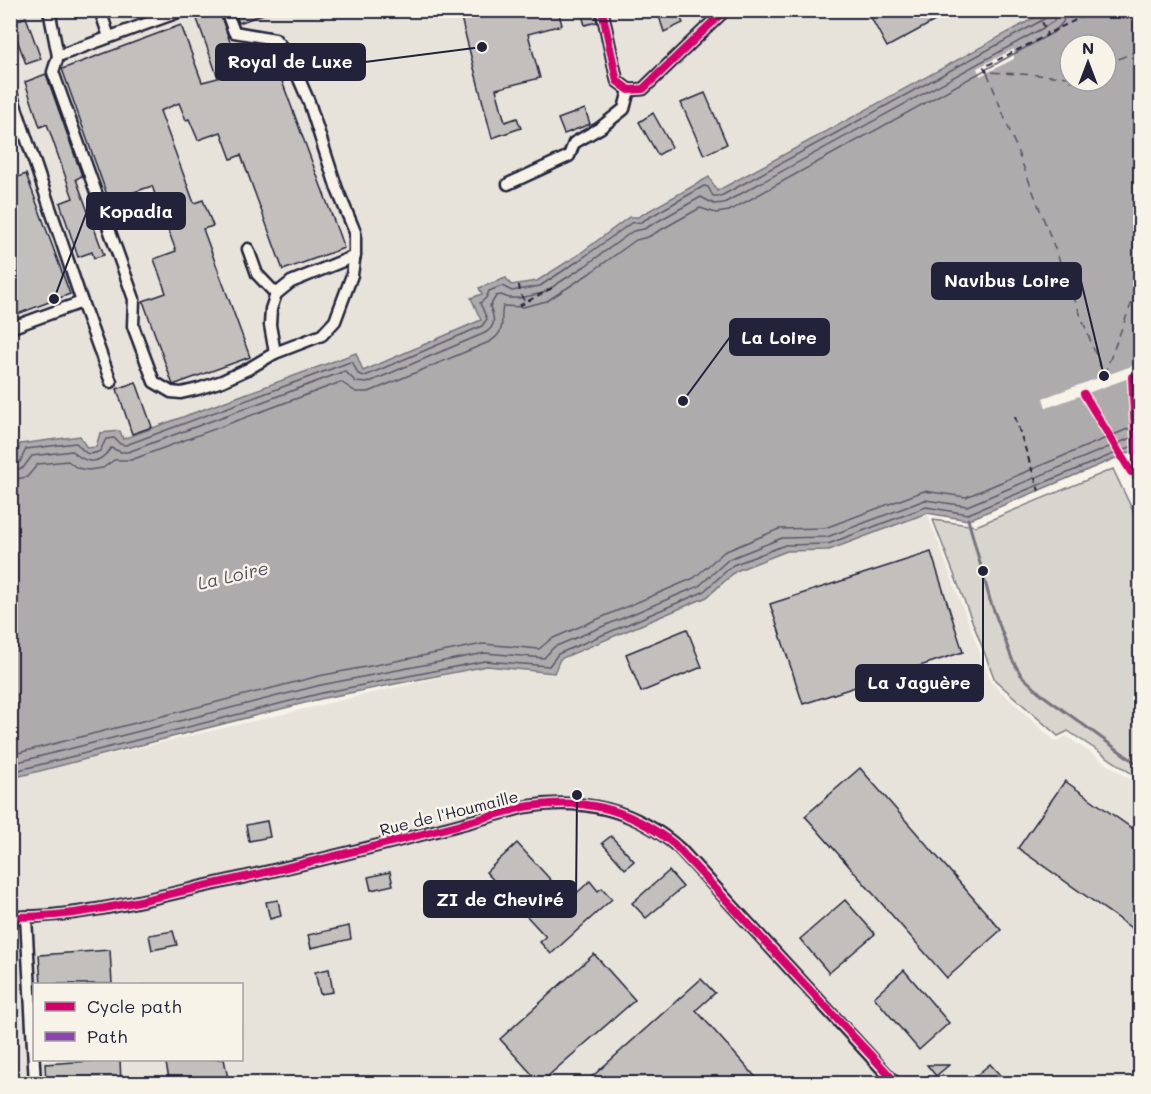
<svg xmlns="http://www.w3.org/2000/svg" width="1151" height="1094" viewBox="0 0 1151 1094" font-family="Mali,sans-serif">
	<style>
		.built { fill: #e7e3db; fill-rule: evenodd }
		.green { fill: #d8d5cf; stroke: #7d7c85; stroke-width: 1.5 }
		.water { fill: #aeabad; stroke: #76747f; stroke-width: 1.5; fill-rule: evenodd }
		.pier { fill: #f7f3e8 }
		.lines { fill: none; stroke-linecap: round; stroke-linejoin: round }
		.shore { stroke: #5a5969; stroke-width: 1.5 }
		.stream { stroke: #76747f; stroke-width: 3 }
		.ferry { stroke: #535263; stroke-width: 1.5; stroke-dasharray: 8 6; stroke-linecap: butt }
		.building { fill: #c2bfbd; stroke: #22223b; stroke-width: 1.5 }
		.minor-casing { stroke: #22223b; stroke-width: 15 }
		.path { stroke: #22223b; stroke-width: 2; stroke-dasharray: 6 4.5; stroke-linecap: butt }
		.minor { stroke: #f7f3e8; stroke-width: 10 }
		.quiet { stroke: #8e44ad; stroke-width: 6; stroke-dasharray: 12 6; stroke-linecap: butt }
		.cycleway-casing { stroke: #f7f3e8; stroke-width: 11 }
		.cycleway { stroke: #d6006c; stroke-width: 8 }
		.labels { text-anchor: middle; stroke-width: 5; stroke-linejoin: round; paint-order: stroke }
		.street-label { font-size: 16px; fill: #22223b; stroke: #f7f3e8 }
		.water-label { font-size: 18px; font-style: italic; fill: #535263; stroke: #f7f3e8 }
		.leader { fill: none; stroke: #22223b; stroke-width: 2 }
		.callout-dot { fill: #22223b; stroke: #f7f3e8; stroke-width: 2 }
		.callout { fill: #22223b; stroke: #22223b; stroke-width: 2 }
		.callout-label { font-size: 18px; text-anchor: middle; font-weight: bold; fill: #fff }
	</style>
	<rect width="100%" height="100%" fill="#f7f3e8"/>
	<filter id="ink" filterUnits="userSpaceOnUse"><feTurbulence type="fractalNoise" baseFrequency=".0167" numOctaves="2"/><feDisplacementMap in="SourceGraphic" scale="12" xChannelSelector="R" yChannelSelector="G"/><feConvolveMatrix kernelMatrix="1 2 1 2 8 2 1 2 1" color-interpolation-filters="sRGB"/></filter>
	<g filter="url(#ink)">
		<g class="built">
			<polygon points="11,11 1047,11 717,191 710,177 638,217 629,217 578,255 537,281 519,285 479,288 482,294 471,299 481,320 362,371 356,353 122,440 120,431 96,447 88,448 80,437 20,444 16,457 11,458"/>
			<path d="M927 513 991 682 1056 742 1066 736 1140 786V1083L11 1084 10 800 15 790V777L487 666 554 673 560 660 707 597 738 570 787 551 829 550ZM34 984H242V1060H34Z"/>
		</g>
		<polygon class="green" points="1113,469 1134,513 1140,518 1140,779 1068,731 1058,736 995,680 933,520 976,526"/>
		<path class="water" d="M1047 11H1140V448L968 520 927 513 829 550 787 551 736 571 707 597 560 659 554 673 487 666 324 698 16 777 15 790 11 800 10 458 16 457 20 444 80 436 87 448 96 447 100 433 120 431 123 439 356 353 363 371 481 320 471 298 482 294 479 288 506 278 511 285 537 281 578 255 629 217H638L709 177 717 191ZM1070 45H1106V81H1070Z"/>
		<g class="pier">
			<polygon points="1014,49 1014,59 980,76 977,68"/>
			<polygon points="1140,363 1140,374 1046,408 1043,398"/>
		</g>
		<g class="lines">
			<g class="shore">
				<path d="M10 464 20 462 26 449 76 443C85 451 85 458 100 451L106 439 114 438 120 444 126 445 350 362 353 363 358 374 365 376 482 326 487 319 480 303 486 298 489 291 502 286 512 291 540 286 581 259 631 223 641 222 704 186 708 187 713 196H721L1039 22 1047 17 1049 10"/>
				<path d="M10 471 23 468 32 456 72 451C87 465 99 465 111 448L121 452H128L345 371 356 382 367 383 485 333C497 326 494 317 490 306L496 296 501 295 509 298H520L543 293 585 266 633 231 644 229 701 197 714 204 724 203 1043 28 1054 21 1056 10"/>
				<path d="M10 480 27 477 38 464 68 461 77 468 88 470 103 468 114 460H131L341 382 356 392H369L489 342C508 331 499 322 503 306L523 307 547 301 590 273 636 240 648 237 700 208 716 213 729 211 1054 32 1063 22 1065 10"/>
				<polyline points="10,755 319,676 483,644 539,649 551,639 694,578 724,552 779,529 825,528 924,491 966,497 1130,428 1140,427"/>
				<polyline points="10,764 321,685 485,653 544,658 554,647 699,586 729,559 782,538 827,537 925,500 967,506 1133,437 1140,436"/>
				<polyline points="10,774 15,771 322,693 485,661 549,666 558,654 703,592 733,565 785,545 828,544 926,507 968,514 1140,443"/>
			</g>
			<polyline class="stream" points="968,519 990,600 1012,659 1021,675 1041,694 1140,766"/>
			<g class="ferry">
				<polyline points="1106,65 1140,49"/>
				<polyline points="1070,77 987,72 1104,376"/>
				<polyline points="1104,375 1140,281"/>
			</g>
		</g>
		<g class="building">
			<polygon points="234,10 269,10 269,12 239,23"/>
			<polygon points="459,10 558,10 562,25 528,34 540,78 496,89 505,122 517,118 521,128 492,138"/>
			<polygon points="657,10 677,10 683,23 664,32"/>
			<polygon points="867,10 955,10 887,47"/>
			<polygon points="219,11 233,50 221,55 228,74 273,57 344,248 283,270 241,155 231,159 221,132 198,140 189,119 186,120 179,103 160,111 194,203 203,200 213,226 203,229 250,357 173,385 143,301 166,293 154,259 176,251 152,186 131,193 132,196 120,200 122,205 112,209 62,69 181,25 202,82 218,78 197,19"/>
			<polygon points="595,12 597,22 585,25 582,15"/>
			<polygon points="26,17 41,59 26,64 11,23"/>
			<polygon points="46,74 82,176 76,179 104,255 94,258 92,252 78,257 60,203 73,198 47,124 40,127 25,82"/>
			<polygon points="705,93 727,144 704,155 681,103"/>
			<polygon points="585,109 590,124 564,134 558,119"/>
			<polygon points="653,113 672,147 658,155 639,122"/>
			<polygon points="26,174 70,294 10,317 10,180"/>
			<polygon points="136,382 152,427 132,434 117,389"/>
			<polygon points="931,552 963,652 803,704 770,604"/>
			<polygon points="687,629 702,667 641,692 626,654"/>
			<polygon points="860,768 1001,930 947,978 805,816"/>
			<polygon points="1065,781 1140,834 1140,934 1018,848"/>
			<polygon points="267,821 270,837 249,841 246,825"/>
			<polygon points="611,836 634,861 625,869 602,843"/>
			<polygon points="517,843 569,900 590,881 598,891 602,888 612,899 551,954 540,942 546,937 486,872"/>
			<polygon points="669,871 683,887 646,918 632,903"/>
			<polygon points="390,872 393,885 371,890 368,877"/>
			<polygon points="278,900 281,916 270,919 266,902"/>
			<polygon points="845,900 875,934 829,973 800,939"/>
			<polygon points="349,926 351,939 311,948 308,935"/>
			<polygon points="173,931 177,945 152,950 149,935"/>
			<polygon points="110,950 112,984 41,984 39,955"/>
			<polygon points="594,954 635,1000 540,1083 500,1039"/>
			<polygon points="329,969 333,992 320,994 315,972"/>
			<polygon points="904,970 949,1023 919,1050 874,997"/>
			<polygon points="701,979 715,993 696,1010 761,1083 585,1083"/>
			<polygon points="120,1059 121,1083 46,1083 45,1064"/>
			<polygon points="165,1059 224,1059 229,1083 170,1083"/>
			<polygon points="990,1064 1007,1083 968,1083 984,1069"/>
			<polygon points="927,1065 949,1065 936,1076"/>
		</g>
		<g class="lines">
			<defs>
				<g id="minor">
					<polyline points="49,10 58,56"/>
					<polyline points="100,10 109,37"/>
					<polyline points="184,10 58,56 53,72 134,299 133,326 154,382 171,392 181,393 198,389 222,381 248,369 275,353 322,335 335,321 352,275 355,253 355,232 337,189 309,102 289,56 275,39 234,32 226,10"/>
					<polyline points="602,10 617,81 629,90"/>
					<polyline points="10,90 82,302 10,328"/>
					<polyline points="629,90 643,89 725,10"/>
					<polyline points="508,184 569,156 574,143 600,128 624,109 629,90"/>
					<polyline points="248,249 257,274 276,294"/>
					<polyline points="82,302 111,382"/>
					<polyline points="275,353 270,325 271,309 276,294 291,282 355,256"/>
					<path d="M10 917C78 918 144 900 209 885 314 862 420 836 524 807 581 797 636 809 680 849L896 1084"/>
					<polyline points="26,917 35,1084"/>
				</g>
			</defs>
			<use href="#minor" class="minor-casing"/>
			<g class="path">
				<polyline points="1051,32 1092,12 1091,10"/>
				<polyline points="987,72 984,67 1047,35 1038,10"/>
				<polyline points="519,285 520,293 525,302"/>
				<polyline points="519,306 552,288"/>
				<polyline points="1015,417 1039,491"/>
			</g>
			<use href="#minor" class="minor"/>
			<polyline class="quiet" points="1129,469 1140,484"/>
			<defs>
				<g id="cycleway">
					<polyline points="602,10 617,81 629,90 643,89 725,10"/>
					<polyline points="1132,377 1137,469"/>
					<polyline points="1084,394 1131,472"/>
					<path d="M10 917C78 918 144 900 209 885 314 862 420 836 524 807 582 797 627 807 674 844L890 1076"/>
				</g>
			</defs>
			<use href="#cycleway" class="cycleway-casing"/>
			<use href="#cycleway" class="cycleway"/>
		</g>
	</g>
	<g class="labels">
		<g class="street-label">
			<text transform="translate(449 813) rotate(-14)" y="6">Rue de l'Houmaille</text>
		</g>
		<g class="water-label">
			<text transform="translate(233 576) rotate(-13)" y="6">La Loire</text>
		</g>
	</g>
	<path class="leader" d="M482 47L365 62M54 299L87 211M1104 376L1081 281M683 401L730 337M983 571L983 683M577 795L576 899"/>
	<g class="callout-dot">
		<circle cx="482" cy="47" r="6"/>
		<circle cx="54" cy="299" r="6"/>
		<circle cx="1104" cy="376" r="6"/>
		<circle cx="683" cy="401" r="6"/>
		<circle cx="983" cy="571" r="6"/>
		<circle cx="577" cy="795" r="6"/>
	</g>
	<g class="callout">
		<rect x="216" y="44" width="149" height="36" rx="6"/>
		<rect x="87" y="193" width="98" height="36" rx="6"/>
		<rect x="932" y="263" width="149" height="36" rx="6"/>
		<rect x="730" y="319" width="99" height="36" rx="6"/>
		<rect x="856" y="665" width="127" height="36" rx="6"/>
		<rect x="424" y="881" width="152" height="36" rx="6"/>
	</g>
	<g class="callout-label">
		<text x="290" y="68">Royal de Luxe</text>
		<text x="136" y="218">Kopadia</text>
		<text x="1007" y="287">Navibus Loire</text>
		<text x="779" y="344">La Loire</text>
		<text x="919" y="689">La Jaguère</text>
		<text x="500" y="906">ZI de Cheviré</text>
	</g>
	<rect width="1151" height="1094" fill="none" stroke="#f7f3e8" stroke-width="36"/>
	<rect x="18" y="18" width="1115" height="1058" fill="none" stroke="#22223b" stroke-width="2" filter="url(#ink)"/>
	<rect x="33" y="983" width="210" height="78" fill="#f7f3e8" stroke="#a29fa3" stroke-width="1.5"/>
	<rect x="45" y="1002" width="30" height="9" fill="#d6006c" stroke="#a29fa3" stroke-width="1.5"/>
	<text x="87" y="1013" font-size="18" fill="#22223b">Cycle path</text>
	<rect x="45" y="1032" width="30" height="9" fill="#8e44ad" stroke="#a29fa3" stroke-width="1.5"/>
	<text x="87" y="1043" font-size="18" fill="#22223b">Path</text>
	<g transform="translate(1088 63)"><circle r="28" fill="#f7f3e8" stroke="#a29fa3" stroke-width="1.5"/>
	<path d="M0-4.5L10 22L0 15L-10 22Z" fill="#22223b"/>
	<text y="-9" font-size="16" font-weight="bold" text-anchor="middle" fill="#22223b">N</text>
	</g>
</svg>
